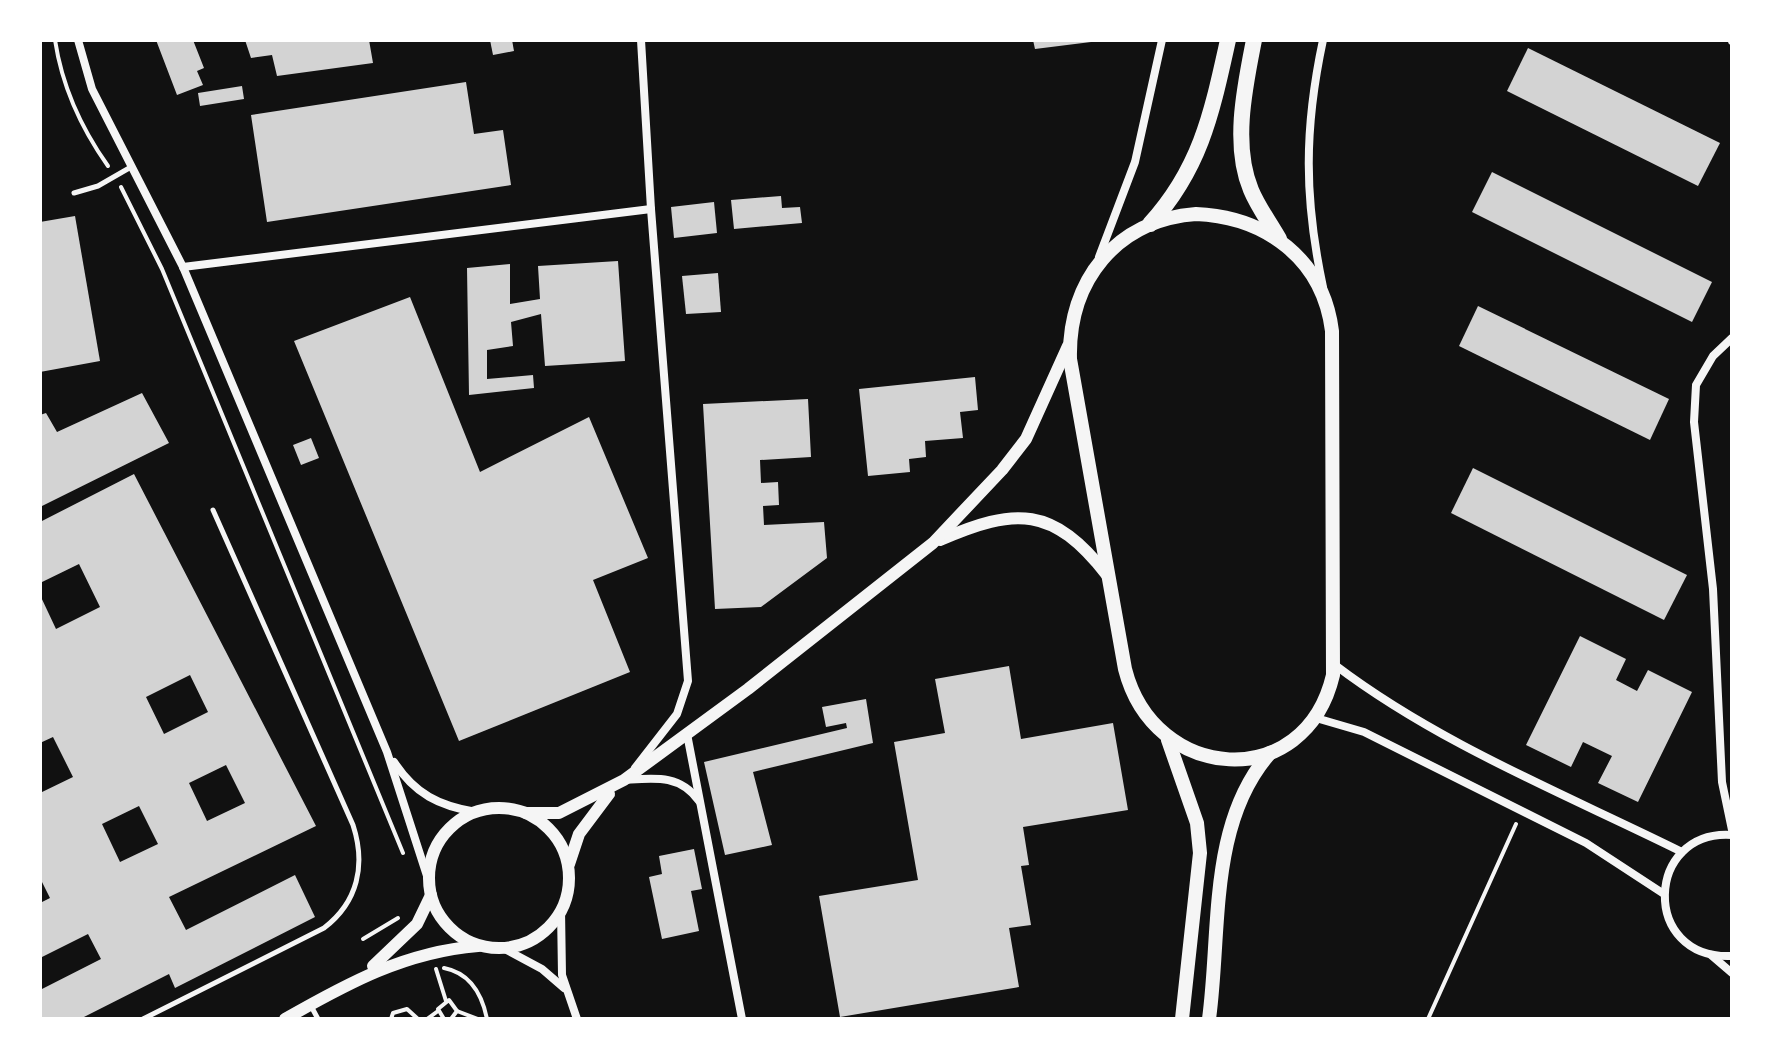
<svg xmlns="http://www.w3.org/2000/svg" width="1772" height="1059" viewBox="0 0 1772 1059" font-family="'Source Sans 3',sans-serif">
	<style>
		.building { fill: #d3d3d3; fill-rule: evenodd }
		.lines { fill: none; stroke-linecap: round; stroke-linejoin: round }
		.path { stroke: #f5f5f5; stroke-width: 4 }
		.service { stroke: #f5f5f5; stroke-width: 5 }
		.minor { stroke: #f5f5f5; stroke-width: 8 }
		.tertiary { stroke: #f5f5f5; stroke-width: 12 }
		.secondary { stroke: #f5f5f5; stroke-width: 14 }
		.trunk { stroke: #f5f5f5; stroke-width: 16 }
	</style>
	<rect width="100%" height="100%" fill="#111"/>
	<g class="building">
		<polygon points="156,40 193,40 204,68 197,71 203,85 177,95"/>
		<polygon points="245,40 369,40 373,63 277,76 272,55 251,58"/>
		<polygon points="490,40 512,40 514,51 493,55"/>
		<polygon points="1033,40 1091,40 1091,42 1035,49"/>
		<polygon points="1528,48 1720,143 1698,186 1507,91"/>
		<polygon points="466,82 474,134 503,130 511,185 267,222 251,115"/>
		<polygon points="242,86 244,99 200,106 198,93"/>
		<polygon points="1492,172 1712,282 1692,322 1472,212"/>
		<polygon points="781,196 782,208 800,207 802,223 734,229 731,200"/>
		<polygon points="714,202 717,233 674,238 671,207"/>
		<polygon points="75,216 100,361 40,372 40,222"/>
		<polygon points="618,261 625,361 545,366 541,314 511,322 513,346 487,350 487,379 533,375 534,388 469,395 467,268 510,264 510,304 540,299 538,266"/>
		<polygon points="718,273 721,312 686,314 682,276"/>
		<polygon points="410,297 480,472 589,417 648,558 593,580 630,672 459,741 294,341"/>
		<polygon points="1478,306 1669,399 1650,440 1459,346"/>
		<polygon points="975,377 978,410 960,412 963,438 925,441 926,457 909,459 910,472 868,476 859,389"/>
		<polygon points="142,393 169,443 40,507 40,415 46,413 57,432"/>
		<polygon points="808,399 811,457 760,460 761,483 778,482 779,505 763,506 764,525 824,522 827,558 761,607 715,609 703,404"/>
		<polygon points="311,438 319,458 301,465 293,445"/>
		<polygon points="1473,468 1687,575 1664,620 1451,513"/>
		<path d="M134 474 316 826 169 897 186 930 295 875 315 917 175 988 169 974 80 1019H40V990L101 959 88 934 40 958V903L50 898 40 878V793L73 777 53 737 40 743V595L56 629 100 607 79 564 40 583V522ZM190 675 208 712 164 734 146 697ZM226 765 245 803 207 821 189 783ZM139 806 158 844 120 862 102 824Z"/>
		<polygon points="1580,636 1626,659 1616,680 1637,691 1648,670 1692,692 1638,802 1598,783 1612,756 1583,742 1571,767 1526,745"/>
		<polygon points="1009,666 1021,739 1113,723 1128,810 1023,827 1029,865 1021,866 1031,925 1009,928 1019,987 840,1017 819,896 918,880 894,742 945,733 935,679"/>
		<polygon points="866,699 873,743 753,772 772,845 725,855 704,762 847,728 846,723 826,727 822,707"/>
		<polygon points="694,849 702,889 691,891 699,931 662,939 649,877 662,874 659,856"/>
	</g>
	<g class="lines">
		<g class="path">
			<path d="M55 40C62 86 81 128 108 166"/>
			<polyline points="121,187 162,269 403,853"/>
			<polyline points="363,939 398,918"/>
			<path d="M444 968C470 973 482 994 487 1019"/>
			<polyline points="436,969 446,1001"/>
			<polyline points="457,1011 478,1019"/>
			<polyline points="391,1019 393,1013 407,1009 418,1019"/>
			<polyline points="427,1019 438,1011"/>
			<polyline points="444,1019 438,1009 449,1000 457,1011 451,1019"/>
			<polyline points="1428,1019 1516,824"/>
		</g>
		<g class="service">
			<polyline points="74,193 98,186 131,167"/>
			<polyline points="311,1006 318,1019"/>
			<path d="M143 1019 324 928C358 902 366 865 353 825L213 510"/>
		</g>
		<g class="minor">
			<polyline points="78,40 92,89 183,267 387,752 429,882"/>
			<polyline points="1732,40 1732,41"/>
			<polyline points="1099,257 1135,162 1162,40"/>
			<polyline points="183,267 651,209"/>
			<path d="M1323 287C1304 198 1304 129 1323 40"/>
			<polyline points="1732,338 1713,356 1696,385 1694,422 1713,589 1722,782 1732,830"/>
			<path d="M1335 665C1439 744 1565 794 1682 852"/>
			<polyline points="1316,718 1364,732 1586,843 1664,894"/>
			<polyline points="687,734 742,1019"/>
			<path d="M394 762C415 794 439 806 476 812"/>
			<polyline points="635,768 677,714 688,681 651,209 641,40"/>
			<path d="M625 780C654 778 680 774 699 801"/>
			<path d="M1732 835C1645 829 1640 960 1732 956"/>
			<polyline points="561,910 562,975 577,1019"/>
			<polyline points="503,948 542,969 564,988"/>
			<polyline points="1711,955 1732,973"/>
		</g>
		<g class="tertiary">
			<path d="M940 540C1016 507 1053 506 1107 575"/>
			<circle cx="499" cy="878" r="70"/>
			<polyline points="526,813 559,813 624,780 748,689 933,543 1002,470 1026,439 1068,346"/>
			<polyline points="569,864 579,834 609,794"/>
			<polyline points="373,966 417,924 431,895"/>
			<path d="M285 1019C348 983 405 952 478 946"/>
		</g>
		<g class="secondary">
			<path d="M1196 214C1266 217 1323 259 1332 331L1333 675C1305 794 1154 783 1125 669L1070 359C1068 281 1116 220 1196 214Z"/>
			<polyline points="1168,740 1197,823 1200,853 1182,1019"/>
			<path d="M1209 1019C1221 931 1208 823 1270 753"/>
		</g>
		<g class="trunk">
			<path d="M1254 40C1245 86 1232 145 1251 190 1258 207 1270 223 1279 239"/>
			<path d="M1150 224C1201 168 1212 112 1228 40"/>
		</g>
	</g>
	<rect width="1772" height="1059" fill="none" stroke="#ffffff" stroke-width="84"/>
</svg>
